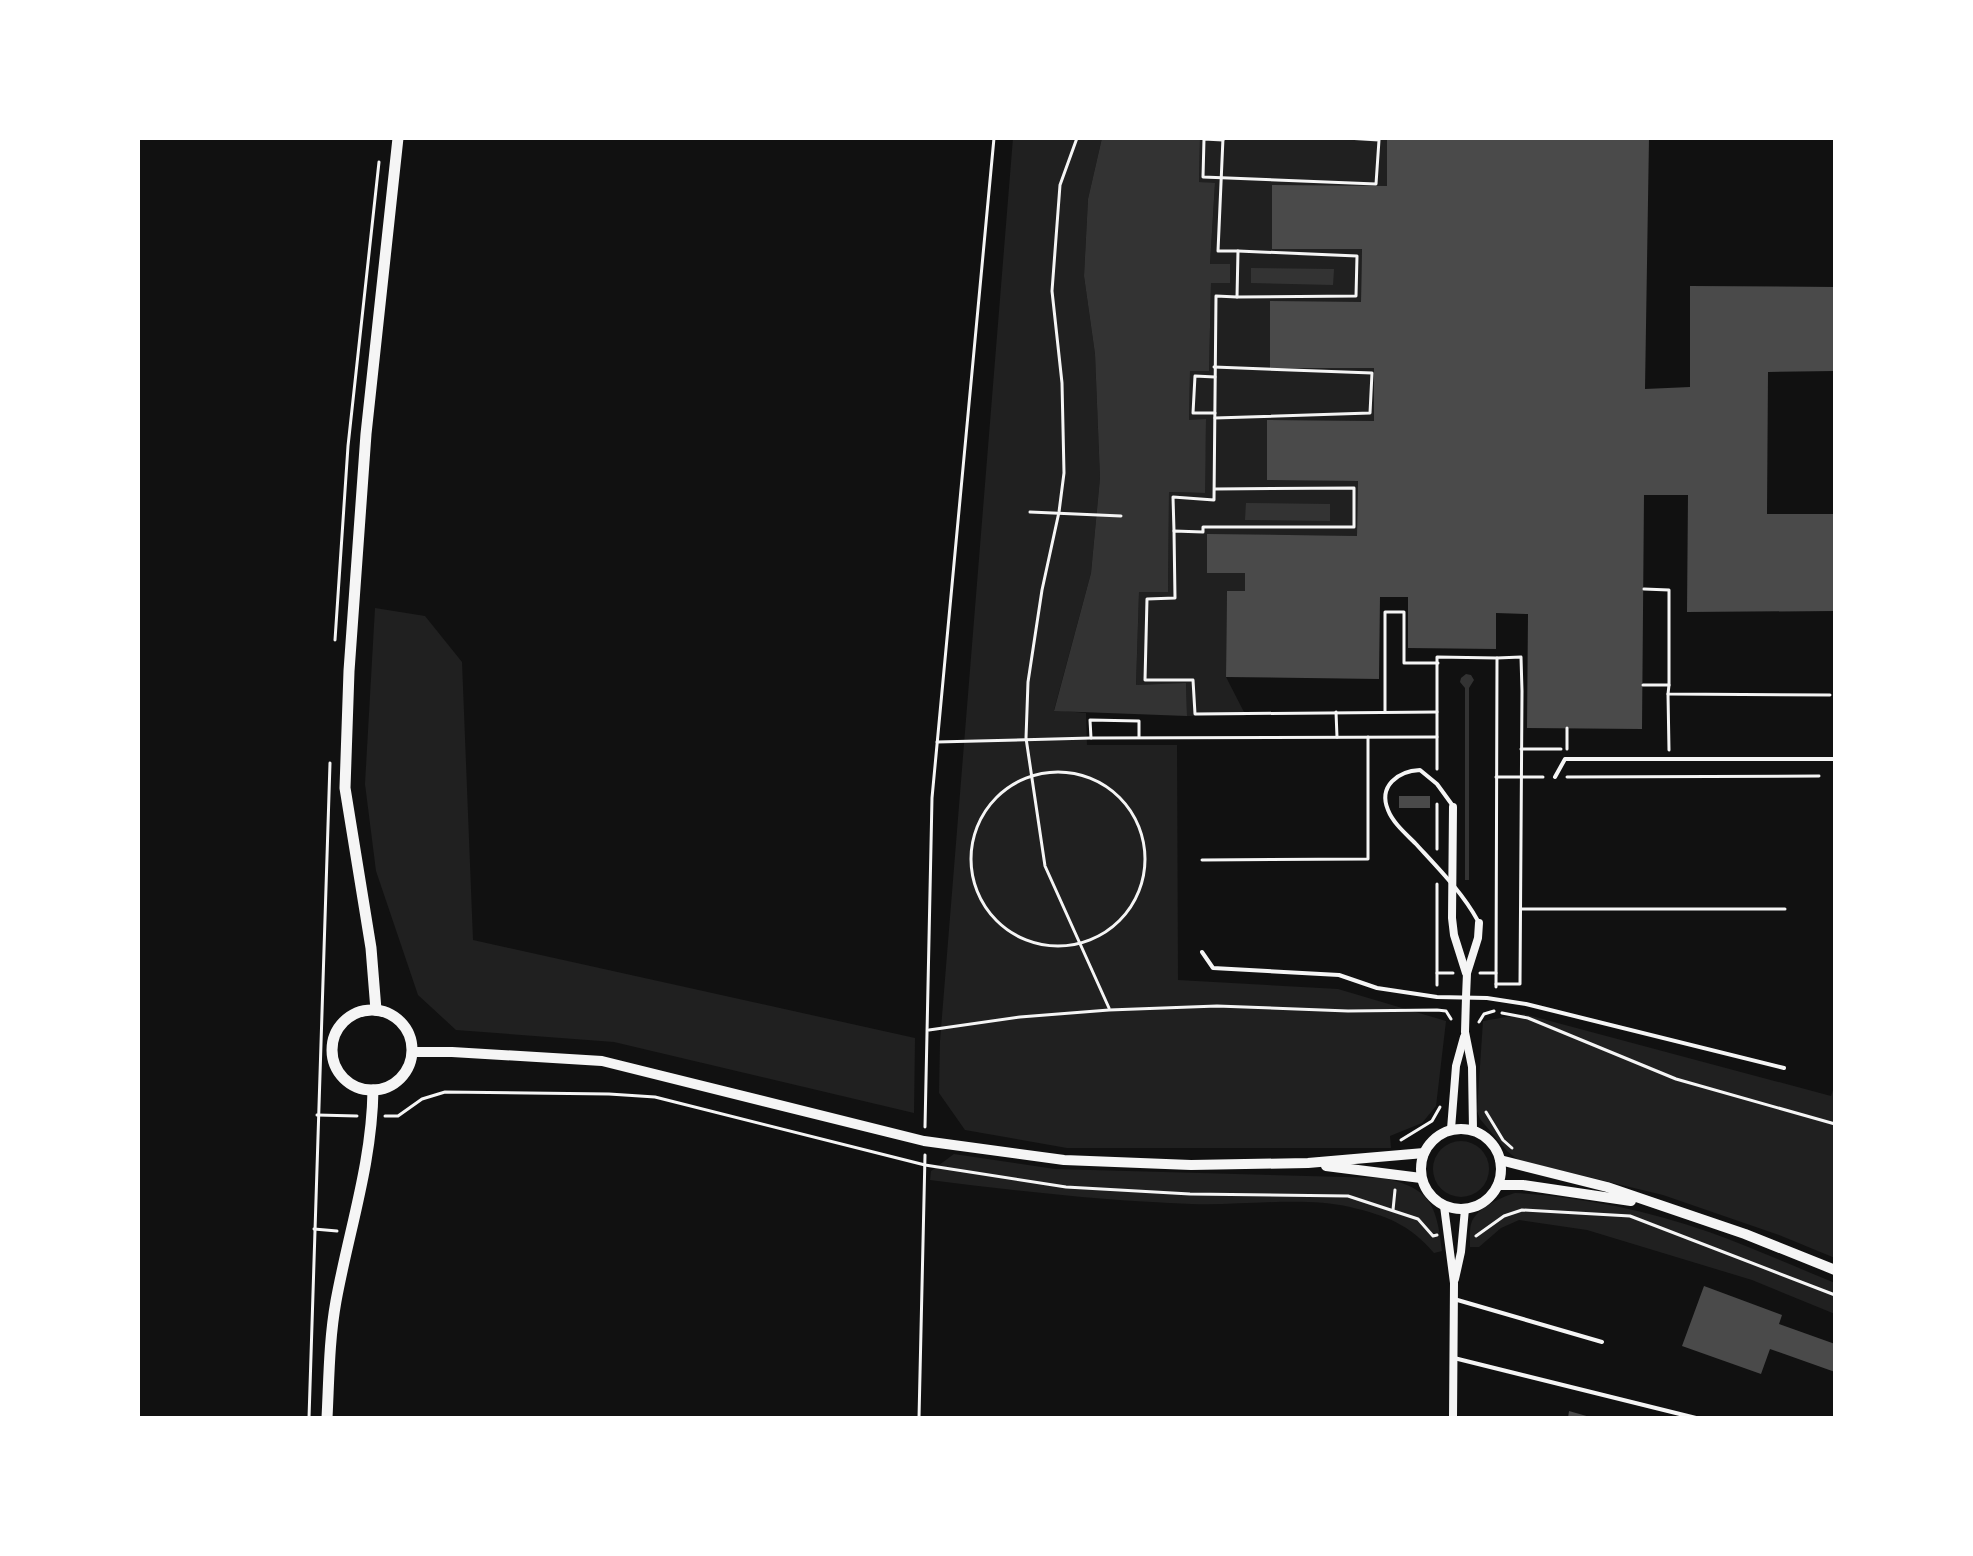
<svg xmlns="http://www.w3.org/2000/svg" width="1973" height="1556" viewBox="0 0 1973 1556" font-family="Rubik,sans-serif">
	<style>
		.green { fill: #202020 }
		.water { fill: #333 }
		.building { fill: #4a4a4a }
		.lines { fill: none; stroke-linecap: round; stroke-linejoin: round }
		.path { stroke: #f5f5f5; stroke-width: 3 }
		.service { stroke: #f5f5f5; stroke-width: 4 }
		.minor { stroke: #f5f5f5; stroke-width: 8 }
		.tertiary { stroke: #f5f5f5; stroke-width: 10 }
		.secondary { stroke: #f5f5f5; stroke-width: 11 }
	</style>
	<rect width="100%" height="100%" fill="#111"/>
	<g class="green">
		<polygon points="1013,138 1102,138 1088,199 1084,276 1095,354 1100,478 1091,573 1054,710 1086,713 1087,745 1177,745 1178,980 1338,989 1446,1021 1436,1106 1422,1123 1390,1136 1391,1148 1067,1148 965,1130 939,1093 940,1041"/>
		<polygon points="1200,138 1387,138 1387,186 1272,249 1362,249 1361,302 1270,302 1270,367 1374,368 1374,421 1267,420 1267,479 1358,481 1357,536 1207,535 1207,573 1245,573 1245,591 1227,591 1226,677 1246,716 1187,716 1186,684 1136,685 1139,592 1168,592 1169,492 1204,493 1206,420 1189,420 1190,371 1209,370 1211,283 1229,283 1210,264 1215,184 1199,182"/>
		<polygon points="375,608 425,616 462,662 473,940 915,1038 914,1113 614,1042 456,1030 418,995 376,871 365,784"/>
		<polygon points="1524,1014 1831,1096 1835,1084 1835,1258 1779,1235 1663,1195 1518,1160 1507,1151 1480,1119 1477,1111 1483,1021"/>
		<circle cx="1461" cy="1169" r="28"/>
		<path d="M954 1154 1055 1169 1382 1178C1430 1187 1437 1205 1442 1251L1434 1253C1409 1224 1387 1216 1350 1207 1302 1196 1241 1206 1192 1204 1104 1201 1017 1191 930 1180L931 1171Z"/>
		<path d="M1515 1193C1581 1197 1646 1210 1709 1232 1751 1247 1793 1266 1835 1283V1314L1752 1280 1587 1230 1519 1220 1501 1228 1479 1247H1470C1470 1239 1469 1228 1472 1221 1479 1207 1502 1197 1515 1193Z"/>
	</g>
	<g class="water">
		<polygon points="1102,138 1200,138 1199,182 1215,183 1210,264 1230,264 1230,283 1211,283 1209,371 1190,371 1189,420 1206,419 1205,493 1169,492 1168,592 1139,592 1136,685 1186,683 1187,716 1054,711 1091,573 1100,478 1095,354 1084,276 1088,199"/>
		<polygon points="1251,268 1334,269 1333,285 1251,283"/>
		<polygon points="1246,503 1330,504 1330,521 1245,520"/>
		<polygon points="1466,674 1471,675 1474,680 1469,688 1469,880 1465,880 1465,688 1460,682 1461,678"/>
	</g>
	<g class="building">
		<polygon points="1387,138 1649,138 1645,389 1690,387 1690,286 1835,287 1835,371 1768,372 1767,514 1835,514 1835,611 1687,612 1688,495 1644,495 1642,729 1527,728 1528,614 1496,613 1496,649 1408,648 1408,597 1380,597 1379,679 1226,677 1227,591 1245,591 1245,573 1207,573 1207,534 1357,536 1358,481 1267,480 1267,420 1374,421 1374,368 1270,368 1270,301 1361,302 1362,249 1272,249 1272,185 1387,186"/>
		<rect x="1399" y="796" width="31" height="12"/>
		<polygon points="1704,1286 1782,1315 1779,1324 1835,1344 1835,1372 1770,1349 1761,1374 1682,1346"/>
		<polygon points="1569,1411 1590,1417 1590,1418 1568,1418"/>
	</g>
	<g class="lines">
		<g class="path">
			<polyline points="1077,138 1060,185 1052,291 1062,383 1064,473 1059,512 1042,590 1028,682 1026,738 1045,866 1109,1008"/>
			<polyline points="1223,140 1204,139 1203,177 1376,184 1379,140 1346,138"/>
			<polyline points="1237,297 1356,296 1357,256 1238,251"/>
			<polyline points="1214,367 1372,373 1370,413 1215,418"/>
			<polyline points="1215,413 1193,413 1195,376 1215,377"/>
			<polyline points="1215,489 1354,488 1354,527 1203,527 1203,532 1174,531 1175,598 1147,599 1145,680 1193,680 1195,714 1437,712"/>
			<polyline points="1030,512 1121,516"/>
			<polyline points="1174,531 1173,497 1214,500 1216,296 1237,297 1238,251 1218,251 1223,138"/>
			<polyline points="1644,589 1669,590 1669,685"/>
			<polyline points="335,640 348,446 379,162"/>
			<polyline points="1643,685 1669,685 1668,694 1830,695"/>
			<polyline points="1668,694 1669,750"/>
			<polyline points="1336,712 1337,737"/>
			<polyline points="1385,712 1385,612 1404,612 1404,663 1438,663"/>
			<polyline points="1567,728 1567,749"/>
			<polyline points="1091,738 1090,720 1139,721 1139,737"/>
			<polyline points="937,742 1091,738 1437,737"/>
			<polyline points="1521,749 1561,749"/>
			<polyline points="1437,769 1437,657 1497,658 1496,987"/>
			<circle cx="1058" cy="859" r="87"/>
			<polyline points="1496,777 1543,777"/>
			<polyline points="1567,777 1819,776"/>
			<polyline points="1437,849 1437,804"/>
			<polyline points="1202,860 1368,859 1368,737"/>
			<polyline points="1521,909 1785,909"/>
			<polyline points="1437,973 1453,973"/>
			<polyline points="1480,973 1496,973"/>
			<polyline points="1496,984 1520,984 1522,691 1521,657 1497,658"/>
			<polyline points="1437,985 1437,884"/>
			<polyline points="1502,1013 1528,1018 1676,1079 1835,1124"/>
			<polyline points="1479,1022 1484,1014 1494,1011"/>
			<polyline points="929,1030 1020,1017 1109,1010 1217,1006 1348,1011 1437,1010 1446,1011 1451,1019"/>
			<polyline points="1486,1112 1503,1140 1512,1148"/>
			<polyline points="317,1115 357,1116"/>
			<polyline points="385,1116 398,1116 422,1099 445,1092 609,1094 655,1097 925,1165 1066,1187 1190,1194 1348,1196 1418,1219 1433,1236 1437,1235"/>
			<polyline points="925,1127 932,798 994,138"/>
			<polyline points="1401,1140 1432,1121 1440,1107"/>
			<polyline points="1393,1210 1395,1190"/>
			<polyline points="314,1229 337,1231"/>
			<polyline points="1476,1236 1504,1216 1522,1210 1630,1216 1835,1295"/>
			<polyline points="309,1418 330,763"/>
			<polyline points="919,1418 925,1155"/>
		</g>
		<g class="service">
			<polyline points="1555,777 1565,759 1835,759"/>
			<path d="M1453 806 1437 784 1420 770C1398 771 1378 786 1388 810 1393 823 1406 834 1415 843 1438 868 1462 892 1478 921"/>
			<polyline points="1202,952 1213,968 1339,975 1377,988 1437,997 1487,998 1526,1004 1784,1068"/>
			<polyline points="1454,1299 1602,1342"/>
			<polyline points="1454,1358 1696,1418"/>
		</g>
		<g class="minor">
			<polyline points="1453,807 1452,918 1454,935 1466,973"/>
			<polyline points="1451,1129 1456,1066 1464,1037"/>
			<polyline points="1473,1130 1472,1067 1465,1032 1466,997 1467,973 1478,938 1479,923"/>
			<polyline points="1444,1206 1454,1283 1453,1418"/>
			<polyline points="1455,1279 1461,1252 1465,1209"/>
		</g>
		<g class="tertiary">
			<polyline points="412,1052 452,1052 602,1061 924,1141 1064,1160 1191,1165 1308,1163 1424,1153"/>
			<circle cx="1461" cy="1169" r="40"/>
			<polyline points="1500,1160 1607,1187 1745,1234 1835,1270"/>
			<polyline points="1326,1166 1421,1178"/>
			<polyline points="1498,1185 1523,1185 1631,1201"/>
		</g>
		<g class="secondary">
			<polyline points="376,1010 371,948 345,788 349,671 366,434 398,138"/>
			<circle cx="372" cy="1050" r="40"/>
			<path d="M327 1418C329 1379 329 1340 336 1301 349 1230 372 1163 373 1090"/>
		</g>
	</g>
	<rect width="1973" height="1556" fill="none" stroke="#ffffff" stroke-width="280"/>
</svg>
